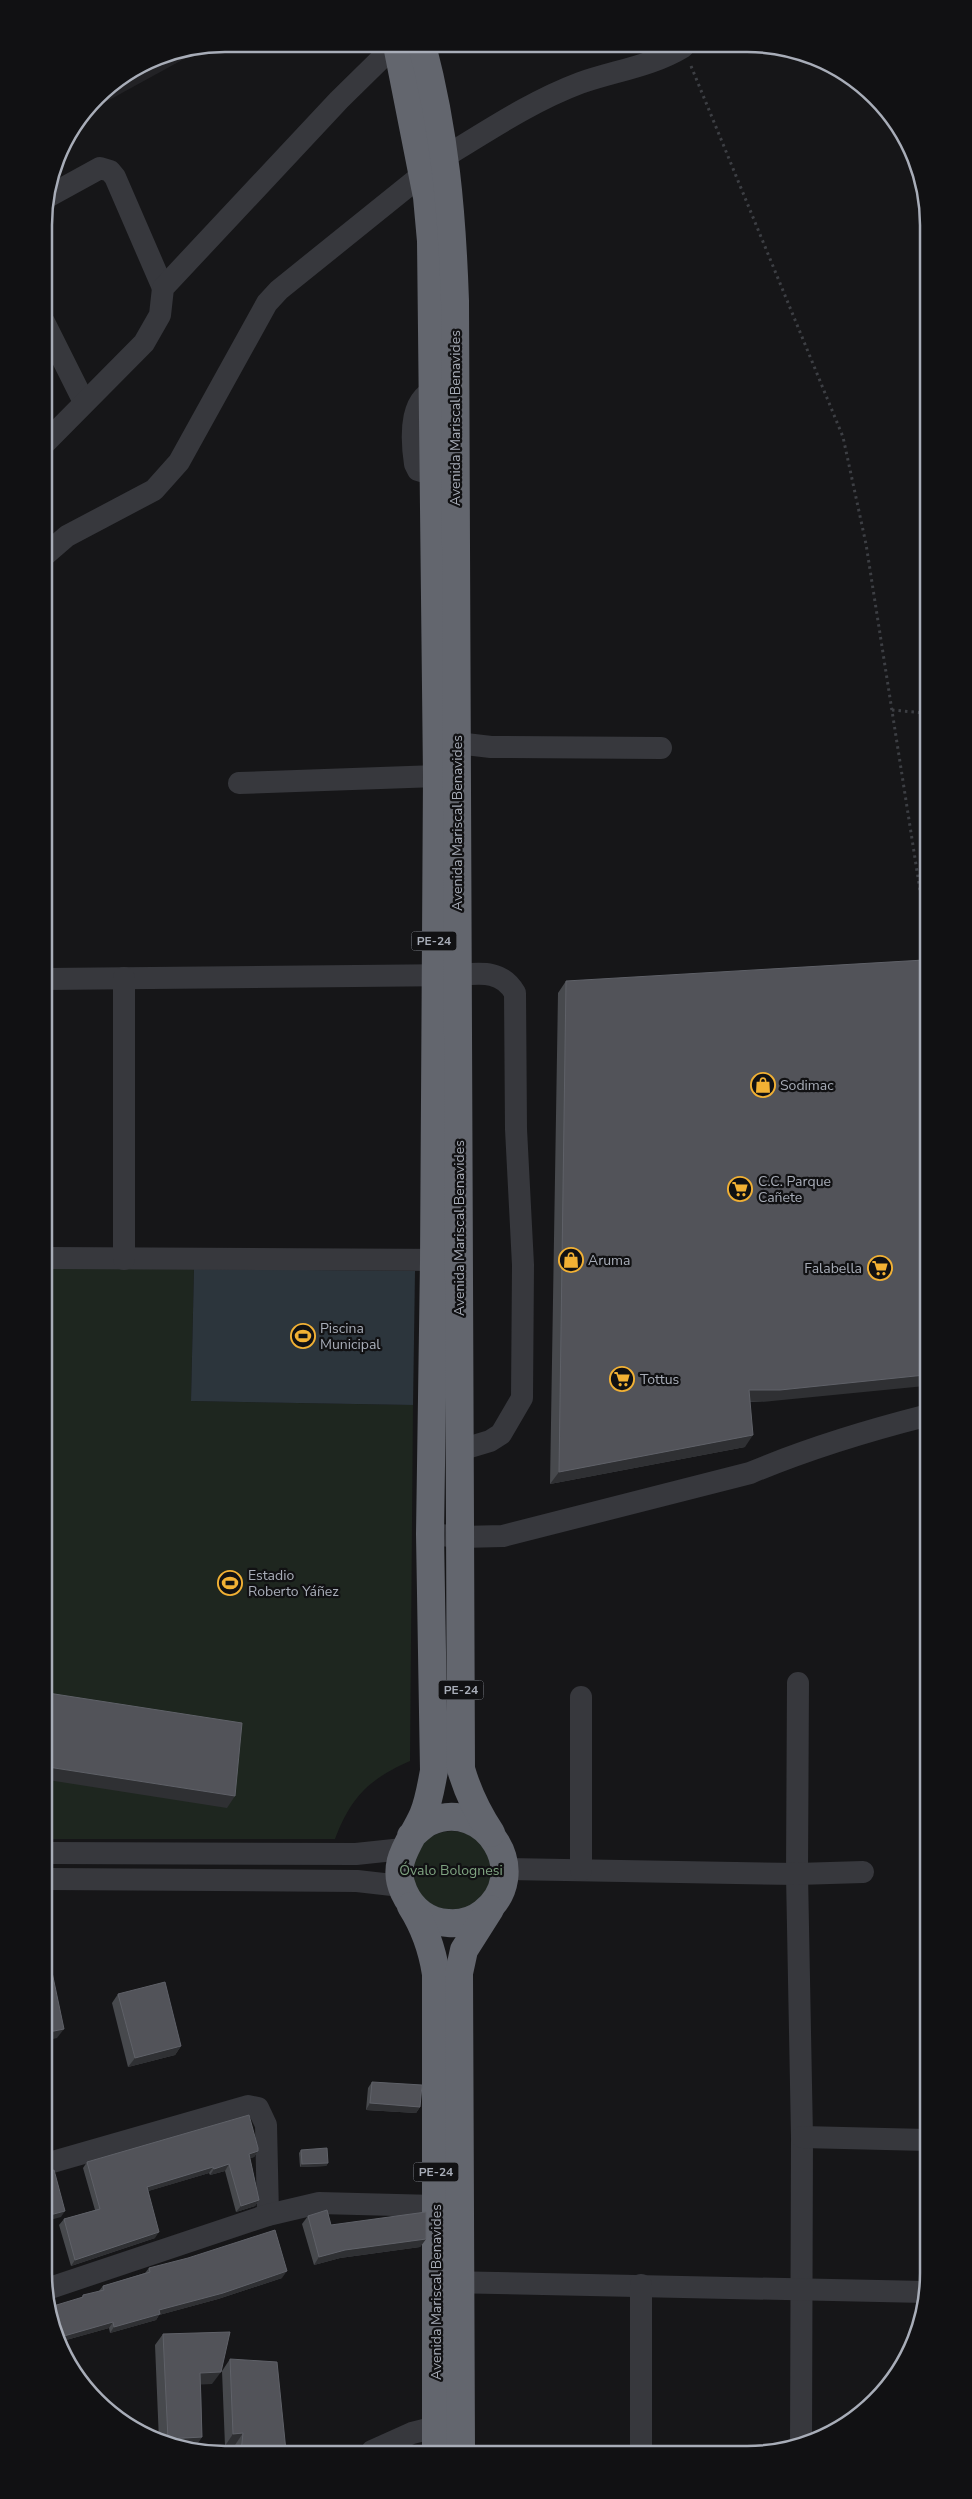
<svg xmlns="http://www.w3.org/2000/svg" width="972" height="2499" viewBox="0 0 972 2499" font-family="'Nunito Sans',sans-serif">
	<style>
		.built { fill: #222225 }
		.green { fill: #1e261f }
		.water { fill: #2c353c }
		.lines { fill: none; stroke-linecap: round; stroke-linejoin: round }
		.path { stroke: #3d3f44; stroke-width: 3; stroke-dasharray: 2.5 4; stroke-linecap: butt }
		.minor { stroke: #37383d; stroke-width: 22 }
		.highway { stroke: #63666e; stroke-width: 28 }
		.wall { fill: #47494d }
		.shaded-wall { fill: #2f3033 }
		.building { fill: #525359; stroke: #5f6168 }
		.labels { text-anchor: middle; stroke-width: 4.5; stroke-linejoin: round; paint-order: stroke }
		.shield { fill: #111113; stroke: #7b7e86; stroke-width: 1 }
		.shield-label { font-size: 12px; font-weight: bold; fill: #a8adb8 }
		.street-label { font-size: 14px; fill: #a8adb8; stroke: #111113 }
		.poi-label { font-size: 14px; fill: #a8adb8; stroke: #111113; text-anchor: start }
		.park-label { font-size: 14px; fill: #7fa381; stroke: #111113 }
		.rim { fill: none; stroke: #a8adb8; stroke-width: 2.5 }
	</style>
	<rect width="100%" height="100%" fill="#161618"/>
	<polygon class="built" points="204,48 89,111 106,89 156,58"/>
	<g class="green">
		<path d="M47 1268 194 1269 191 1401 413 1405 410 1761C369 1779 351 1797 335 1839H49Z"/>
		<circle cx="452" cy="1871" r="40"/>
	</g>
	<polygon class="water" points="194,1269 415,1271 413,1405 191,1401"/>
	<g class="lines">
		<g class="path">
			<polyline points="691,66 843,437 866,544 924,916"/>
			<polyline points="892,710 924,713"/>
		</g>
		<g class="minor">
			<path d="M446 156C489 130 532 101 580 83 614 71 652 66 683 47"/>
			<polyline points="49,196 100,168 110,171 115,177 163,288"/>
			<polyline points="44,322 84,402"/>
			<polyline points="45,443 144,343 160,315 163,288 339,100 395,45"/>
			<path d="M434 475 418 470 415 464C411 437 408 391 444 388"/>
			<polyline points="45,555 67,536 154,490 179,462 267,303 279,290 423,174"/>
			<polyline points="457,743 491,747 661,748"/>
			<polyline points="239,783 437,776"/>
			<path d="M46 979 458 975C481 973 502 970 515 993L516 1129 523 1265 522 1398 501 1434 490 1441 460 1450"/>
			<polyline points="47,1258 451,1260"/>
			<polyline points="124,1259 124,978"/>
			<path d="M430 1534 461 1537 503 1536 750 1473C807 1449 866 1431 925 1416"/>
			<polyline points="798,1683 797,1874 802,2137 801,2446"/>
			<polyline points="49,1853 356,1854 403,1849"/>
			<polyline points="505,1869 797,1874 863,1872"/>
			<polyline points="581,1870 581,1697"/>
			<polyline points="49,1879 357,1881 401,1886"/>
			<polyline points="802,2137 927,2140"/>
			<polyline points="49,2163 248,2106 258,2108 266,2125 268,2215"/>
			<polyline points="445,2282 926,2292"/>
			<polyline points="50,2288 268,2215 319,2203 436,2206"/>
			<polyline points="641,2450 641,2285"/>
			<polyline points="372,2451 412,2433 436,2427"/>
		</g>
		<g class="highway">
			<path d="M397 45 427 197 431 241 437 776 434 1261 430 1534 434 1771C431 1786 429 1801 423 1815 411 1842 390 1862 404 1892 412 1910 428 1922 448 1923 461 1924 473 1921 483 1913 534 1875 486 1796 429 1822 423 1825 417 1831 411 1836"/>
			<path d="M422 45C445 132 452 212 455 301L461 1769C468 1793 477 1812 491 1833"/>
			<path d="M411 1906C425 1928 432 1948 436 1974V2451"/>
			<polyline points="461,2451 459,1973 464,1950 490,1909"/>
		</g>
	</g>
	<g class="wall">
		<polygon points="566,981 772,1401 750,1402 745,1447 550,1484 558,993"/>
		<polygon points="118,1994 181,2046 175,2055 128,2067 112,2003"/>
		<polygon points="372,2082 420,2107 416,2113 366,2110 368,2088"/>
		<polygon points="301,2150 328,2163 326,2166 300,2167 299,2153"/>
		<polygon points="258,2151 254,2157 250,2158 259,2200 255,2206 236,2212 225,2171 210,2175 209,2173 148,2191 155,2238 71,2266 59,2225 64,2219 95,2210 83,2168 87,2162"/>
		<polygon points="308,2216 331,2225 426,2239 420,2247 340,2258 314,2265 302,2224"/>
		<polygon points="149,2268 282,2278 218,2299 159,2315 156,2320 110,2333 109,2328 59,2342 50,2320 81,2298 83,2295 98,2292 103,2286 145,2273"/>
		<polygon points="163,2334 212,2384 201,2384 202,2437 194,2448 183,2449 159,2441 155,2345"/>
		<polygon points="230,2359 286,2451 234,2452 235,2445 225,2446 222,2371"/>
	</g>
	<g class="shaded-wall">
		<polygon points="925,1375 925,1386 772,1401 741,1402 749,1390"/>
		<polygon points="753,1435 745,1447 550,1484 559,1472"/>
		<polygon points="48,1767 235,1796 227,1808 48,1780"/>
		<polygon points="64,2029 57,2038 49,2040 49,2032"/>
		<polygon points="181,2046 175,2055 128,2067 135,2058"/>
		<polygon points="370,2103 420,2107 416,2113 366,2110"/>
		<polygon points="258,2151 254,2157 245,2160 249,2154"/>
		<polygon points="328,2163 326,2166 300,2167 302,2164"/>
		<polygon points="229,2164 225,2171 210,2175 214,2169"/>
		<polygon points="213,2167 209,2173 142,2193 147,2187"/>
		<polygon points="259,2200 255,2206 236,2212 241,2206"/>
		<polygon points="65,2211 61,2217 50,2220 50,2215"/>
		<polygon points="159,2232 155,2238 71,2266 75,2260"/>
		<polygon points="426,2239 420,2247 340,2258 314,2265 319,2257 345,2250"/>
		<polygon points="287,2271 282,2278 218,2299 159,2315 156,2320 110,2333 114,2327 159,2310"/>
		<polygon points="113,2322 109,2328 59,2342 57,2338"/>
		<polygon points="221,2372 212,2384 192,2385 200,2373"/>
		<polygon points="243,2433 235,2445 225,2446 233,2434"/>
		<polygon points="202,2437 194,2448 183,2449 165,2443 168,2439"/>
	</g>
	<g class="building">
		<polygon points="924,960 925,1375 780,1390 749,1390 753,1435 559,1472 566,981"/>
		<polygon points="48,1693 242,1723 235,1796 48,1767"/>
		<polygon points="49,1958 64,2029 49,2032"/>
		<polygon points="165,1982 181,2046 135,2058 118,1994"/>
		<polygon points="372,2082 422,2085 420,2107 370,2103"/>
		<polygon points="249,2115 258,2148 258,2151 249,2154 259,2200 241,2206 229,2164 214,2169 213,2167 147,2187 159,2232 75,2260 64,2219 100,2209 87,2162"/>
		<polygon points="327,2148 328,2163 302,2164 301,2150"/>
		<polygon points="54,2170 65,2211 50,2215 49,2171"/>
		<polygon points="327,2210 331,2225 426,2212 426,2239 345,2250 319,2257 308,2216"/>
		<polygon points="275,2230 287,2271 223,2293 159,2310 160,2314 114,2327 113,2322 57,2338 50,2320 50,2307 83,2297 83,2295 104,2290 103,2286 150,2272 149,2268 188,2258"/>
		<polygon points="230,2332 221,2372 200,2373 202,2437 168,2439 163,2334"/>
		<polygon points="230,2359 277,2362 286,2451 241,2452 243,2433 233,2434"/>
	</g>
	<defs>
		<symbol id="shop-ring" viewBox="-11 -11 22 22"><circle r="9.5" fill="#111113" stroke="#f2b134" stroke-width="1.5"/><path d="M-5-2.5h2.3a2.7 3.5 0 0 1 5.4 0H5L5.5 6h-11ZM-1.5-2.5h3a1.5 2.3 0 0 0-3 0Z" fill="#f2b134"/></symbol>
		<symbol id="supermarket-ring" viewBox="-11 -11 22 22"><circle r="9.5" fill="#111113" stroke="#f2b134" stroke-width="1.5"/><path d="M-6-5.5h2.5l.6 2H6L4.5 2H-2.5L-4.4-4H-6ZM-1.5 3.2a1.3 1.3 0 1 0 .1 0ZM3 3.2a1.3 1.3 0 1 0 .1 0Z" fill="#f2b134"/></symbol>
		<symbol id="stadium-ring" viewBox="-11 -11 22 22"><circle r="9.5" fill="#111113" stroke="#f2b134" stroke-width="1.5"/><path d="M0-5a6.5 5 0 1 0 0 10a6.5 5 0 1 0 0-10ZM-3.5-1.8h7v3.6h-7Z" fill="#f2b134"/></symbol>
	</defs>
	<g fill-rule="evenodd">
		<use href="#shop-ring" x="749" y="1071" width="28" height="28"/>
		<use href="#supermarket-ring" x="726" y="1175" width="28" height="28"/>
		<use href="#shop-ring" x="557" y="1246" width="28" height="28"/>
		<use href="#supermarket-ring" x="866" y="1254" width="28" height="28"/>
		<use href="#stadium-ring" x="289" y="1322" width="28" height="28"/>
		<use href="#supermarket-ring" x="608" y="1365" width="28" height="28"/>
		<use href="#stadium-ring" x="216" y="1569" width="28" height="28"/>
	</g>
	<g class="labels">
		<g class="shield">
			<rect x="411.5" y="931.5" width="45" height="19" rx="4"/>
			<rect x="438.5" y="1680.5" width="45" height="19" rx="4"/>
			<rect x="413.5" y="2162.5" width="45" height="19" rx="4"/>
		</g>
		<g class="shield-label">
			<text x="434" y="945">PE-24</text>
			<text x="461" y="1694">PE-24</text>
			<text x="436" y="2176">PE-24</text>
		</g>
		<g class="street-label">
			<text transform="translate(455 418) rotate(-90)" y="5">Avenida Mariscal Benavides</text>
			<text transform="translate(457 823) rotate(-90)" y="5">Avenida Mariscal Benavides</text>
			<text transform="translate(459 1228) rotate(-90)" y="5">Avenida Mariscal Benavides</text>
			<text transform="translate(436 2292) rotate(-90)" y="5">Avenida Mariscal Benavides</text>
		</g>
		<g class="poi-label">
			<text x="780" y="1090">Sodimac</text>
			<text x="758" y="1186">C.C. Parque<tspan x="758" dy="16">Cañete</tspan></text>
			<text x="588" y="1265">Aruma</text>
			<text x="862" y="1273" text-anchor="end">Falabella</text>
			<text x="320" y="1333">Piscina<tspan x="320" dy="16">Municipal</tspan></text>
			<text x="640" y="1384">Tottus</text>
			<text x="248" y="1580">Estadio<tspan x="248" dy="16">Roberto Yáñez</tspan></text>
		</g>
		<g class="park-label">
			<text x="451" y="1875">Óvalo Bolognesi</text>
		</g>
	</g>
	<path d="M0 0H972V2499H0ZM225 52H747A173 173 0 0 1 920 225V2273A173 173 0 0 1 747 2446H225A173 173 0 0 1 52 2273V225A173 173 0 0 1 225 52Z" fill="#111113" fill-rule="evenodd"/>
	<path class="rim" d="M225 52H747A173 173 0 0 1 920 225V2273A173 173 0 0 1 747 2446H225A173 173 0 0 1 52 2273V225A173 173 0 0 1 225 52Z"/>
</svg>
